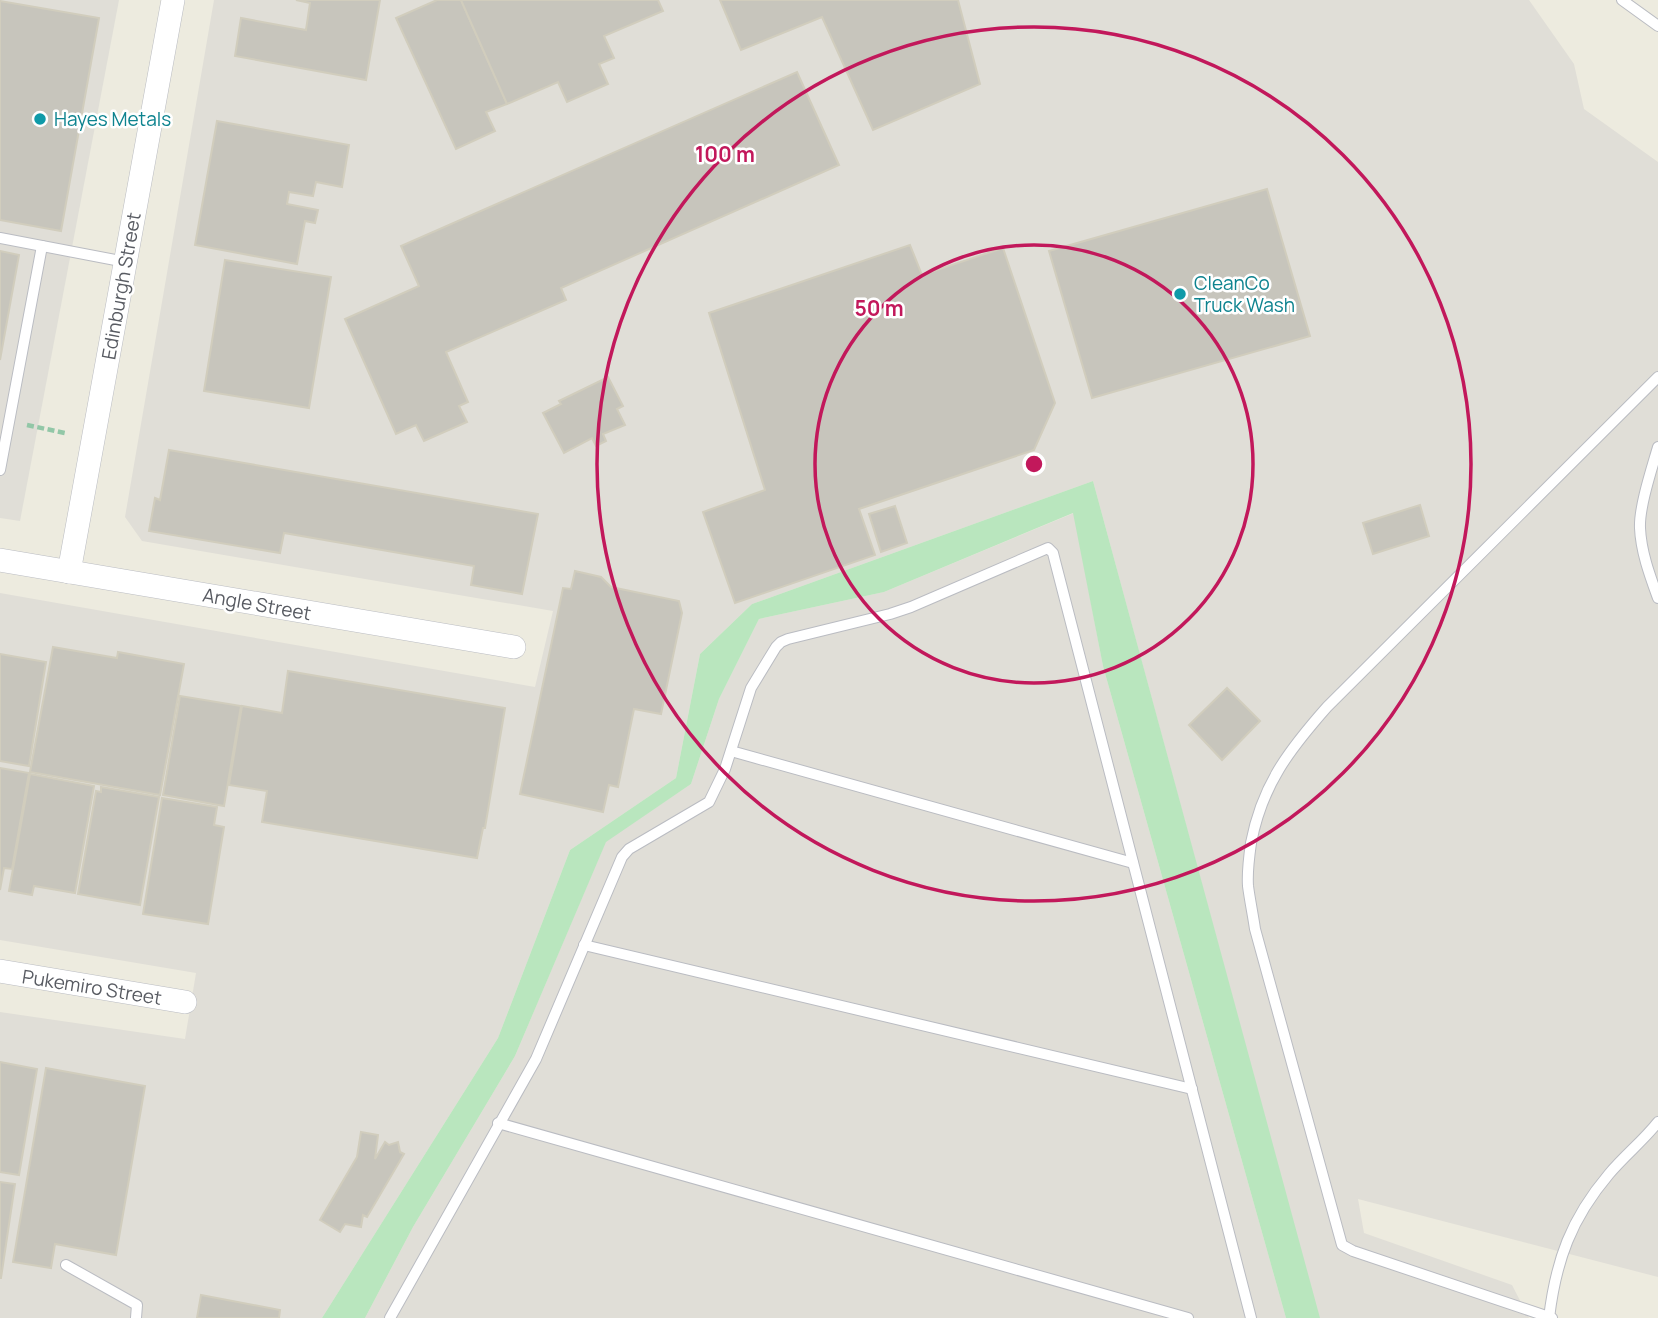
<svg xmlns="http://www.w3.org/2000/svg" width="1658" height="1318" viewBox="0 0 1658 1318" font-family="Manrope,sans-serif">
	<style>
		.industrial { fill: #e0ded7 }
		.green { fill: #b9e6be }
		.building { fill: #c7c5bc; stroke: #d1cdbd; stroke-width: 2 }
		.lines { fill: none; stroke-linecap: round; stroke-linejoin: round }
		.service-casing { stroke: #babcc2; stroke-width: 12 }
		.minor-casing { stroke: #babcc2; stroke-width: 24 }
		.path { stroke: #92c7a7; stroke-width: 4.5; stroke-dasharray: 7 3.5; stroke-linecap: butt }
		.service { stroke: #fff; stroke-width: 10 }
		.minor { stroke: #fff; stroke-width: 23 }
		.ring { fill: none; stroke: #c2185b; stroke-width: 3.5 }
		.culture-dot { fill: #0f9aa8; stroke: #fff; stroke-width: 2.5 }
		.labels { text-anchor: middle; stroke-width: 5; stroke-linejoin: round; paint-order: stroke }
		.culture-label { font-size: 19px; fill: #0d838f; stroke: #fff; text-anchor: start }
		.street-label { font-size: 19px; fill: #585b62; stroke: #fff }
		.centre { fill: #c2185b; stroke: #fff; stroke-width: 3.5 }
		.ring-label { font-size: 21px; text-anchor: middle; font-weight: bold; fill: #c2185b; stroke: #fff; stroke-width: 5; stroke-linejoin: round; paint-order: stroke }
	</style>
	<rect width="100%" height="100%" fill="#edebdf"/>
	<g class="industrial">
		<polygon points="0,0 119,0 20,521 0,518"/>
		<polygon points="214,0 1529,0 1574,64 1584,109 1658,162 1658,1277 1358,1199 1364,1233 1512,1285 1529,1318 1319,1318 1093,481 752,604 700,654 676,778 570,850 498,1038 322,1318 0,1318 0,1012 185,1039 196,973 0,940 0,593 535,687 553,611 142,541 125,517"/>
		<polygon points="1074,513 1103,666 1286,1318 365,1318 413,1227 515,1056 606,841 691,784 719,699 759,619 884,592"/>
	</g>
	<polygon class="green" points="1093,481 1320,1318 1286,1318 1103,666 1073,513 884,592 759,619 719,699 691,784 606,842 515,1056 413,1227 365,1318 322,1318 498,1038 570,850 676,778 700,654 752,604"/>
	<g class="building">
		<polygon points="296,0 380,0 366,80 235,56 241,18 306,30 310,3"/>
		<polygon points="437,0 461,0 507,104 486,112 495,131 456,149 396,18"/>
		<polygon points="461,0 658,0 663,11 604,36 614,58 599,64 608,84 567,102 558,82 507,104"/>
		<polygon points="720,0 958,0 980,84 873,130 822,17 741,50"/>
		<polygon points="0,1 99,18 61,231 0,220"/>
		<polygon points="797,72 839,165 561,288 566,300 446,352 468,402 459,406 467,422 424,441 416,425 396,434 345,319 419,286 401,246"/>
		<polygon points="217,121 349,145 342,187 316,182 313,196 289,192 287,204 318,210 315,223 305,221 297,264 195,245"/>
		<polygon points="1267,189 1310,336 1092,398 1049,251"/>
		<polygon points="910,245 922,275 1003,248 1055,403 1034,450 859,509 875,555 735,603 703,512 765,490 709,313"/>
		<polygon points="0,251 19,255 0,360"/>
		<polygon points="225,260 331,277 309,408 204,391"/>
		<polygon points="608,377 623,406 617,409 625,425 603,434 606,441 596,446 592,438 564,453 543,413 561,404 559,401"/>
		<polygon points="169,450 538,514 522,594 471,585 474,566 284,533 280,553 149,531 155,498 160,500"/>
		<polygon points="1420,505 1429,536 1373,554 1363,523"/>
		<polygon points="895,506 907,543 881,552 869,514"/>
		<polygon points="575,571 601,577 611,587 679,601 682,613 661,714 634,709 618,787 609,785 603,812 520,794 563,588 571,589"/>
		<polygon points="53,647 117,658 118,652 184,664 160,795 30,772"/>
		<polygon points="0,654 46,662 29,766 0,761"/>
		<polygon points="288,671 505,708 485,828 483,828 477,858 262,822 267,791 229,785 242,706 282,713"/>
		<polygon points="1227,688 1260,721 1222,760 1189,725"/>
		<polygon points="180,696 241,706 224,806 163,795"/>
		<polygon points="0,768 29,773 12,869 4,868 0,890"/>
		<polygon points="30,774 94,786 75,893 34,886 32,895 9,891"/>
		<polygon points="101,787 159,797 140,905 78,894 96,791 101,792"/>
		<polygon points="162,798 217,807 214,825 224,827 208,924 143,914"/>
		<polygon points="0,1062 37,1069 19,1175 0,1172"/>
		<polygon points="46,1068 145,1086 116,1255 55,1244 51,1268 13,1262"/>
		<polygon points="361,1132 378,1135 375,1159 385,1142 389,1145 398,1142 400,1152 404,1154 367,1217 363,1215 361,1227 345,1224 340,1232 320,1220 357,1157"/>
		<polygon points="0,1182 15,1184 1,1278 0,1278"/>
		<polygon points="201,1295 280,1310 279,1318 197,1318"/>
	</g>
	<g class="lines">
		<defs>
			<g id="service">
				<polyline points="1622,0 1658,26"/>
				<polyline points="0,238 126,262"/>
				<path d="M1658 447C1652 468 1639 507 1640 528 1641 552 1650 576 1658 598"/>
				<polyline points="0,470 42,246"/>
				<polyline points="731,751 1133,863"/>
				<polyline points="584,945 1192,1089"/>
				<polyline points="498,1123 1188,1318"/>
				<polyline points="66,1265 137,1305 136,1318"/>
				<polyline points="390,1318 536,1059 622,857 629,849 709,802 725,769 751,688 776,647 781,642 788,639 890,614 911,607 1048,548 1053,553 1055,561 1251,1318"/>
				<path d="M1549 1318C1556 1260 1571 1219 1609 1174 1625 1155 1643 1141 1658 1122"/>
				<path d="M1552 1318 1353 1251 1342 1245 1255 929C1253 915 1250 901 1248 886 1247 872 1249 857 1251 843 1262 785 1289 750 1327 707L1658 377"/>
			</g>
			<g id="minor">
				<polyline points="0,560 514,647"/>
				<polyline points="69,572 173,0"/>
				<polyline points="0,971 185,1002"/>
			</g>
		</defs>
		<use href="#service" class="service-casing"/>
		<use href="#minor" class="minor-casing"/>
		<polyline class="path" points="27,425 65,433"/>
		<use href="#service" class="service"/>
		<use href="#minor" class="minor"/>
	</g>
	<g class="ring">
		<circle cx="1034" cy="464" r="219"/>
		<circle cx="1034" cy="464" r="437"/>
	</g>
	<g class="culture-dot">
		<circle cx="40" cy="119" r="7"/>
		<circle cx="1180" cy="294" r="7"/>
	</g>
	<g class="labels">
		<g class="culture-label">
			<text x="54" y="126">Hayes Metals</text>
			<text x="1194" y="290">CleanCo<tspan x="1194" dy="22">Truck Wash</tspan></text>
		</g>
		<g class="street-label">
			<text transform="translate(121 286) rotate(-80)" y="7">Edinburgh Street</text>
			<text transform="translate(257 604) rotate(10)" y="7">Angle Street</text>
			<text transform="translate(92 987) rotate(9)" y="7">Pukemiro Street</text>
		</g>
	</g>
	<circle cx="1034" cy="464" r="10" class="centre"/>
	<g class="ring-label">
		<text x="725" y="162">100 m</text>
		<text x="879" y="316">50 m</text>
	</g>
</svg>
